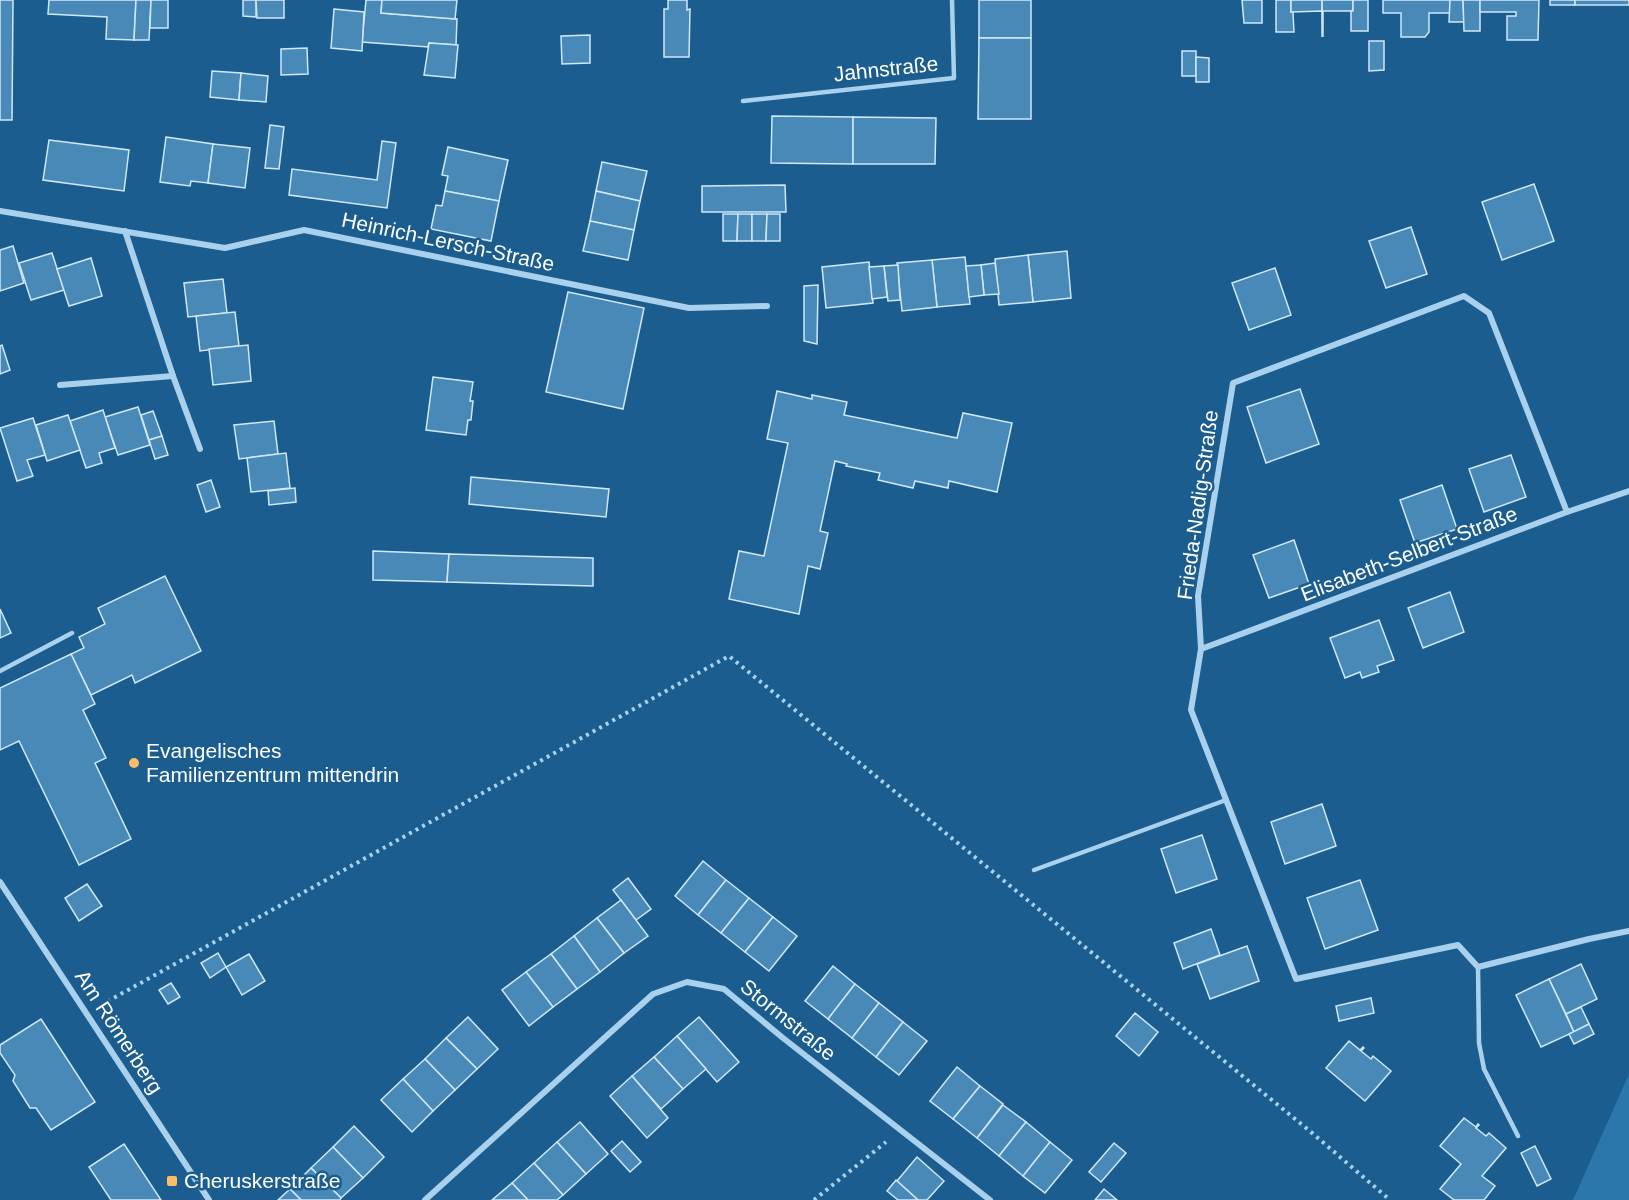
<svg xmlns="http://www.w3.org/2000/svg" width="1629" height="1200" viewBox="0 0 1629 1200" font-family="Helvetica,sans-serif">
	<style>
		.green { fill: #2b76ab }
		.building { fill: #4889b8; stroke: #cfe8fa; stroke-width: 1.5 }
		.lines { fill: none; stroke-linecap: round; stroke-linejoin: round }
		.path { stroke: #a9d1ee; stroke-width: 4; stroke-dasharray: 3 4.5; stroke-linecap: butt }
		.service { stroke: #a9d1ee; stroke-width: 4.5 }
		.minor { stroke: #a9d1ee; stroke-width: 6 }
		.poi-dot { fill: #ffbe66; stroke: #1b5d8f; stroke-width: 2 }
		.labels { text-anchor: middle; stroke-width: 5; stroke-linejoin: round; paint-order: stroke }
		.street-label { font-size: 21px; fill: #fff; stroke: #1b5d8f }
		.poi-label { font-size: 21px; fill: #fff; stroke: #1b5d8f; text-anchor: start }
	</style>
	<rect width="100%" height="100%" fill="#1b5d8f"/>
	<polygon class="green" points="1629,1074 1629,1200 1573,1200"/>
	<g class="building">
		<polygon points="0,0 13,0 12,120 0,120"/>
		<polygon points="49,0 136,0 134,40 106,39 107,17 48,14"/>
		<polygon points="136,0 151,0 149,40 134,40"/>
		<polygon points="151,0 168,0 168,28 150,28"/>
		<polygon points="243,0 256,0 256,17 243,16"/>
		<polygon points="256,0 284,0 284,18 257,18"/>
		<polygon points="366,0 382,0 381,13 457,19 456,45 429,43 428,47 362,42"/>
		<polygon points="382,0 457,0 455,19 381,13"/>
		<polygon points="668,0 687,0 687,10 690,9 689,57 664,57 664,9 668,9"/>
		<rect x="979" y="0" width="52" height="38"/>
		<polygon points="1242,0 1262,0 1262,23 1244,23"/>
		<polygon points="1276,0 1291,0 1291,12 1293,12 1294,32 1276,32"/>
		<polygon points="1291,0 1322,0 1322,37 1322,11 1291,12"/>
		<polygon points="1322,0 1353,0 1353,11 1323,11 1323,37"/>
		<polygon points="1353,0 1368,0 1368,31 1351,31 1351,11 1353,11"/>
		<polygon points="1383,0 1450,0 1450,13 1429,13 1429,32 1425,37 1401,37 1401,13 1383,13"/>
		<polygon points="1450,0 1463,0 1464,22 1449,22"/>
		<polygon points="1463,0 1480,0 1480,31 1464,31"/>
		<polygon points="1480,0 1539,0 1538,40 1507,40 1507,16 1516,16 1516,12 1480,12"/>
		<rect x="1550" y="0" width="25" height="5"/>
		<rect x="1575" y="0" width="54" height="5"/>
		<polygon points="334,9 364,12 362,51 331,48"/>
		<polygon points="590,35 590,63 562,64 561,36"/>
		<polygon points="979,38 1031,38 1031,119 978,119"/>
		<polygon points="1369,41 1384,41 1384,70 1369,71"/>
		<polygon points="429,43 458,45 455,78 424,75"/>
		<polygon points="307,48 308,74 281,75 281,49"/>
		<rect x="1182" y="51" width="14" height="25"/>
		<polygon points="1196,57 1209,58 1209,82 1196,82"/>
		<polygon points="212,71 241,73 239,100 210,97"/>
		<polygon points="241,73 268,76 266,102 239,100"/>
		<polygon points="772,116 853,117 853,164 771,163"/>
		<polygon points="853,117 936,118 935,164 853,164"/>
		<polygon points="270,125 284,127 279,169 265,168"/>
		<polygon points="166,137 213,144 208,183 191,181 190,186 160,182"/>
		<polygon points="49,140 129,150 124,191 43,180"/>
		<polygon points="382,141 396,143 387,208 289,195 292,169 377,180"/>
		<polygon points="213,144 250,148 245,188 208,183"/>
		<polygon points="448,147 508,160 499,201 445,191 448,176 442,175"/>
		<polygon points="602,162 647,171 640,201 596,191"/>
		<polygon points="1534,184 1554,241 1502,260 1482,202"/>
		<polygon points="785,185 786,212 702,212 702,186"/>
		<polygon points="445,191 499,201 491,241 431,229 436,205 442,206"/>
		<polygon points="596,191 640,201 634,230 590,221"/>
		<polygon points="723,214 738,214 737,241 723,241"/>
		<polygon points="738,214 752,214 752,241 737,241"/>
		<polygon points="752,214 767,214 766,241 752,241"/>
		<polygon points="767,214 780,214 780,241 766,241"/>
		<polygon points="590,221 634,230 628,260 583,251"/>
		<polygon points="1411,227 1427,274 1386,288 1369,241"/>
		<polygon points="13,246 24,283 0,291 0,250"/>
		<polygon points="1067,251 1071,298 1033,302 1028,255"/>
		<polygon points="52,253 64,290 31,300 19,263"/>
		<polygon points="1028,255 1033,302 999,305 995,259"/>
		<polygon points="965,257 970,304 937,307 932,260"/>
		<polygon points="91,258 102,296 69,306 57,269"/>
		<polygon points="932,260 937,307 902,311 897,263"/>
		<polygon points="869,262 873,303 826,308 822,267"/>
		<polygon points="995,263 999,294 984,295 981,265"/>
		<polygon points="898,265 900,300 888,301 884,266"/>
		<polygon points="981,265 984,295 969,297 966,266"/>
		<polygon points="884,266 887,297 872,299 869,267"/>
		<polygon points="1275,268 1291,315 1249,330 1232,283"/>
		<polygon points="223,279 227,313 188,317 184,283"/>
		<polygon points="818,285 817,344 804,341 804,286"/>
		<polygon points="568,292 644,308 623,409 546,392"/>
		<polygon points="235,312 239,346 200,351 196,316"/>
		<polygon points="2,345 10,370 0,374 0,346"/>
		<polygon points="248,345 251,381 213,385 209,349"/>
		<polygon points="433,377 473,382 470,401 473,401 471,420 468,420 466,435 426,430"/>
		<polygon points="1300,389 1319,444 1266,463 1247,407"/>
		<polygon points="777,391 812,399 812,395 847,402 844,415 957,438 963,413 1012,423 997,492 949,481 948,488 915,481 913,488 878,480 880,473 846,466 847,464 835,461 820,531 828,533 820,569 808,566 799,614 729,599 739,551 764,556 788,443 767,439"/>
		<polygon points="138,407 150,445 118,455 105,417"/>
		<polygon points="103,410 115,448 99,453 102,463 86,468 70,421"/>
		<polygon points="153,411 162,436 149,440 141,415"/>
		<polygon points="68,415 80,450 47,461 36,425"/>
		<polygon points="33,418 45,455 27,460 33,476 17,481 0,428"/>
		<polygon points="274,421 278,454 239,459 234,425"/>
		<polygon points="162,436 168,455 155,459 149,440"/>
		<polygon points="286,453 290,488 251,492 247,458"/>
		<polygon points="1511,455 1526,497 1484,512 1469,469"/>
		<polygon points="471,477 609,489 606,517 469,504"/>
		<polygon points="211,480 220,507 206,512 197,485"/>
		<polygon points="1442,485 1457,529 1415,543 1400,500"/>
		<polygon points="295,488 296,502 269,505 268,491"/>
		<polygon points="1294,540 1309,584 1269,598 1253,555"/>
		<polygon points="373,551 449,554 447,582 373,580"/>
		<polygon points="449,554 593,558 593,586 447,582"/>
		<polygon points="165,576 201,651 135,683 132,675 91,695 71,654 84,648 79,637 105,624 98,608"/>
		<polygon points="1450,592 1464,632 1423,648 1408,608"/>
		<polygon points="0,609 11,633 0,638"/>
		<polygon points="1379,620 1394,660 1377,666 1379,672 1362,678 1360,672 1345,678 1330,638"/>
		<polygon points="71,654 95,704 83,710 106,758 95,763 131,839 79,865 19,741 0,750 0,688"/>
		<polygon points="1322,804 1336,846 1285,864 1271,822"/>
		<polygon points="1202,835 1217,879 1176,893 1161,849"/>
		<polygon points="703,861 726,880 698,915 675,896"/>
		<polygon points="628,878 651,909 636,920 613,890"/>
		<polygon points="726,880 749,898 721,933 698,915"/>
		<polygon points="1360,880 1378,930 1325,949 1307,898"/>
		<polygon points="87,884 102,906 79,921 65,898"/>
		<polygon points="749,898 773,917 745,952 721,933"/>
		<polygon points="621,900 648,936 624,953 597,918"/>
		<polygon points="773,917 797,936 769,971 745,952"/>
		<polygon points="597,918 624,953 600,972 574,936"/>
		<polygon points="1211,929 1220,955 1183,969 1174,943"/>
		<polygon points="574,936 600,972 577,989 551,954"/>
		<polygon points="1247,946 1259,981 1210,999 1197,964"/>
		<polygon points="218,953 226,967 210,978 201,963"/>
		<polygon points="249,954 265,981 242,995 226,967"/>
		<polygon points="551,954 577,989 553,1007 526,972"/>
		<polygon points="1581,964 1597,999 1566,1014 1549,979"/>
		<polygon points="833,966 855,984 828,1019 805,1001"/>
		<polygon points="526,972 553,1007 529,1026 502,990"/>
		<polygon points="1549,979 1574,1032 1541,1047 1516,995"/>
		<polygon points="171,983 180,997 168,1004 159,990"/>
		<polygon points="855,984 879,1003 852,1038 828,1019"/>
		<polygon points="1371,998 1374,1013 1339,1021 1336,1006"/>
		<polygon points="879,1003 903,1022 876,1057 852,1038"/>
		<polygon points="1581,1007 1589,1024 1574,1032 1566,1014"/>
		<polygon points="1135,1013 1158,1032 1139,1056 1116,1036"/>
		<polygon points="468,1017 498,1049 477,1069 446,1038"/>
		<polygon points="699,1017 739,1062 717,1082 677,1036"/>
		<polygon points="41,1019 95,1102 51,1130 36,1108 30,1108 13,1081 15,1075 0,1053 0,1045"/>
		<polygon points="903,1022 927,1041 899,1075 876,1057"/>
		<polygon points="1589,1024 1594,1034 1574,1044 1569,1034"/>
		<polygon points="677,1036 706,1069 683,1089 654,1057"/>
		<polygon points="446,1038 477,1069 455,1090 425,1059"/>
		<polygon points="1349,1041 1360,1050 1363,1047 1364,1048 1361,1051 1371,1059 1373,1056 1391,1071 1365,1101 1326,1068"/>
		<polygon points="654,1057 683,1089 661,1109 632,1076"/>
		<polygon points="425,1059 455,1090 433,1111 403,1079"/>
		<polygon points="957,1067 980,1086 953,1119 930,1101"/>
		<polygon points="632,1076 668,1118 647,1138 610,1096"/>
		<polygon points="403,1079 433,1111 412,1132 381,1100"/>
		<polygon points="980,1086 1003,1104 977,1138 953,1119"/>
		<polygon points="1003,1105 1026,1122 999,1156 977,1138"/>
		<polygon points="1464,1118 1476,1127 1478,1124 1479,1125 1476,1128 1486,1136 1489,1133 1506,1148 1482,1176 1495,1186 1484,1200 1454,1200 1440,1189 1461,1164 1440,1146"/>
		<polygon points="580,1122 608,1154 586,1174 557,1142"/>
		<polygon points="1026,1122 1050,1142 1023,1176 999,1156"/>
		<polygon points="354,1126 384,1157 363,1178 333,1147"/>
		<polygon points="622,1141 641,1162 630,1172 611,1151"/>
		<polygon points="557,1142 586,1174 563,1195 534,1163"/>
		<polygon points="1050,1142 1072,1160 1045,1193 1023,1176"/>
		<polygon points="1114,1143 1126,1153 1101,1182 1089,1172"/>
		<polygon points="124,1144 161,1200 111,1200 89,1167"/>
		<polygon points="1535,1146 1551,1179 1537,1186 1521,1153"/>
		<polygon points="333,1147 363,1178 341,1198 311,1168"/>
		<polygon points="917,1157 944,1181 927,1200 918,1200 897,1181"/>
		<polygon points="534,1163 563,1195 557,1200 528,1200 512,1183"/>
		<polygon points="311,1168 341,1198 340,1200 301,1200 290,1189"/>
		<polygon points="896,1180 918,1200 898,1200 887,1191"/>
		<polygon points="512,1183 528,1200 492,1200"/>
		<polygon points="290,1189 301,1200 278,1200"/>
		<polygon points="1104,1189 1117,1200 1095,1200"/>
	</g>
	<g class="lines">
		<g class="path">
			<polyline points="101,1005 729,656 1311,1132 1390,1200"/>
			<polyline points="814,1200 886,1142"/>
		</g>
		<g class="service">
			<polyline points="743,101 954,78 952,0"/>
			<polyline points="0,671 72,633"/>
			<polyline points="1034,870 1226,800"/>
			<polyline points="1478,967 1479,1043 1484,1069 1518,1136"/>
		</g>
		<g class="minor">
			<polyline points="0,211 225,248 304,230 689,308 767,306"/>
			<polyline points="125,231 173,376 200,449"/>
			<polyline points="60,385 173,376"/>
			<polyline points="1567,512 1489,313 1464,296 1233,383 1198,596 1201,649 1191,710 1296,979 1458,945 1478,967 1589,939 1629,931"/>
			<polyline points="1201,649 1567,512 1629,491"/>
			<polyline points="0,882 209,1200"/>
			<polyline points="425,1200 653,994 687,982 724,989 783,1038 990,1200"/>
		</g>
	</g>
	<g class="poi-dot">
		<circle cx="134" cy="763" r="6"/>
		<rect x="166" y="1175" width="12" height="12" rx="3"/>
	</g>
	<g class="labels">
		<g class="street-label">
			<text transform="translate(886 69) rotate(-6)" y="7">Jahnstraße</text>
			<text transform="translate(448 242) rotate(12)" y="7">Heinrich-Lersch-Straße</text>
			<text transform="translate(1198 505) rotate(-82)" y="7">Frieda-Nadig-Straße</text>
			<text transform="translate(1409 554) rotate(-21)" y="7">Elisabeth-Selbert-Straße</text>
			<text transform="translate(788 1020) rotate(39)" y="7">Stormstraße</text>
			<text transform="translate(119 1032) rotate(57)" y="7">Am Römerberg</text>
		</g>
		<g class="poi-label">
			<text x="146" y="758">Evangelisches<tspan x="146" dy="24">Familienzentrum mittendrin</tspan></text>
			<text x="184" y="1188">Cheruskerstraße</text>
		</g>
	</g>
</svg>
